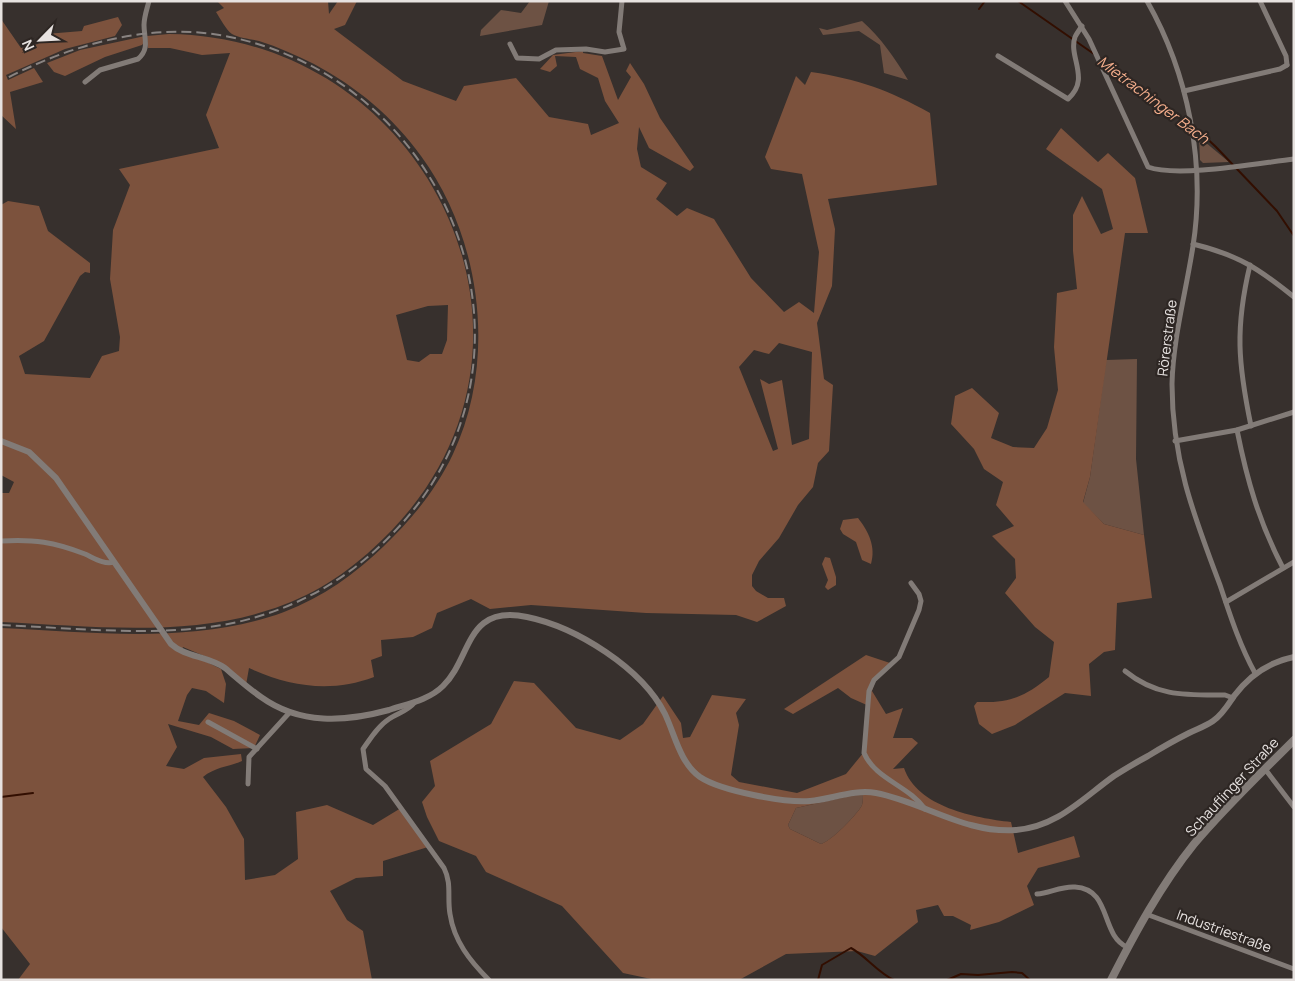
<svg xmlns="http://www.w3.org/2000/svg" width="1295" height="981" viewBox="0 0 1295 981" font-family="Manrope,sans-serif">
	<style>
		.green { fill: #6d5244 }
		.forest { fill: #7c523d; fill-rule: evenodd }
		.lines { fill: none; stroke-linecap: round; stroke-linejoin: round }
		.stream { stroke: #320e00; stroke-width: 2 }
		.minor { stroke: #827b77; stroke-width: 5 }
		.tertiary { stroke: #827b77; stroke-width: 6 }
		.secondary { stroke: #827b77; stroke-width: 8 }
		.rail { stroke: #898381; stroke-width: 2; stroke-dasharray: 10 5; stroke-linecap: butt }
		.labels { text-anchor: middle; stroke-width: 4.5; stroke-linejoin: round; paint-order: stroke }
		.street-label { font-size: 14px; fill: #e7e2e0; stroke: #2d2623 }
		.water-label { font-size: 15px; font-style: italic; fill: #f5ae8c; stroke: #2d2623 }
	</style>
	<rect width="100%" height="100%" fill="#37302d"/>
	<g class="green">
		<polygon points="530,1 549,1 542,25 480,36 481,30 501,10 521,13"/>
		<path d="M862 21C881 38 895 58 908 80L884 73 880 45 859 31 823 35 819 28 827 30Z"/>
		<polygon points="1199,137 1229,162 1203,163 1200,160"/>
		<polygon points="1137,359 1136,459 1144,535 1104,524 1083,503 1090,477 1106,360"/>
		<path d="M863 793C863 796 863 802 862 805 858 814 830 842 821 844L790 829 788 825 796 808Z"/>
	</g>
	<g class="forest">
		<path d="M217 1H328L329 14 338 1H357L345 25 334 29 403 81 456 101 464 86 516 78 549 117 588 124 591 135 619 123 605 101 598 78 580 69 576 57 555 56 557 66 550 72 540 69 553 55 583 51V53L602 56 618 100 631 77 626 71 630 63 644 84 660 118 694 167 690 171 649 148 639 127 637 149 641 167 667 183 656 199 677 216 687 208 714 219 751 278 784 312 799 302 814 313 819 252 802 174 771 169 765 157 796 76 805 85 811 72C858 79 889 90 930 113L937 185 828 199 835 229 832 286 817 323 824 379 833 385 829 451 818 463 813 487 798 505 779 538 759 561 752 575V586L756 591 768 598H784L786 606 757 622 736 615 646 613 531 605 490 609 471 599 437 613 432 628 413 637 381 640 382 656 371 660 374 677C332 693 289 687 249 668L246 685 223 664 183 647 182 650 221 669 226 684 224 703 206 691 192 688 187 695 178 721 199 725 209 713 234 721 260 735 254 748 233 749 211 737 168 724 177 747 166 766 184 769 204 758 241 754 242 761C228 767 215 767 203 777L226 807 244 839 245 880 275 875 298 859 296 812 327 805 373 825 401 808 428 847 383 861V876L356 878 330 891 347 920 363 931 372 980H18L30 964 1 927V628C94 632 195 645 284 612 323 597 355 574 384 546 412 519 436 490 453 454 497 361 482 239 421 156 393 117 357 87 314 64 296 55 278 47 259 41 251 39 239 38 232 34 226 30 220 18 216 12L224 8ZM779 343 812 352 809 439 792 445 782 380 769 384 760 379 778 449 773 451 739 367 754 350 769 354Z"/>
		<polygon points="118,17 122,25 115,36 65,49 6,75 8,80 34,68 43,82 10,92 16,129 1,115 1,19 21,48 38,44 46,34 82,31 84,26"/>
		<path d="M169 34C426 37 575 339 392 530 360 563 326 589 283 605 195 639 93 626 1 622V493H9L14 482 1 475V205L8 201 39 206 48 231 90 263V273L85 272 80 276 44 341 19 356 25 374 90 378 102 356 119 351 120 337 110 279 111 263 113 230 130 185 119 169 219 148 206 115 230 53 202 55 170 48H148L147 36ZM448 305 447 340 442 354H430L419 362 407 360 396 315 428 306Z"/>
		<polygon points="145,36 145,41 142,45 105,57 65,76 54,72 47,63 80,50"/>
		<path d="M1061 128 1098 162 1108 153 1135 178 1148 233H1125L1090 477 1083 502 1104 524 1144 535 1152 598 1117 603 1115 650 1104 652 1089 664 1091 696 1065 693 1015 725 992 734 979 724 974 706 977 702C1009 703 1025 697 1049 677L1054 642 1035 627 1005 593 1016 578 1015 559 992 536 1014 526 996 505 1003 482 984 469 974 449 951 424 955 396 972 388 999 413 991 438 1013 447 1034 448 1047 428 1058 390 1054 347 1057 293 1077 289 1073 251V215L1082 196 1101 234 1113 229 1102 189 1046 149Z"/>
		<path d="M858 518C869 532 876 547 871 564L862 560 856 542 843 534 840 529 843 520Z"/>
		<polygon points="825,557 830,558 836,577 836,585 828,590 825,587 828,580 822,564"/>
		<path d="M866 655 890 663 875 682 872 691 886 714 903 708 893 738H912L918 743 893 769 904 768C917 807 975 818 1011 822L1018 853 1074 836 1080 857 1038 868 1027 886 1034 905 999 922 970 930 971 925 953 916H944L938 905 916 910 918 922 875 956 857 951 786 954 739 980H656L623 973 562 906 486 872 476 856 439 841 427 817 422 802 435 786 430 761 491 724 514 681 534 683 576 728 620 740 643 724 663 696 681 723 683 738 690 737 712 695 746 699 736 713 739 725 731 775 739 782 797 793 846 774 864 752 869 706 851 698 838 688 793 714 784 709ZM863 793C863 796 863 802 862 805 858 814 830 842 821 844L790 829 788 825 796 808Z"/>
	</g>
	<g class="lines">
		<g class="stream">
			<polyline points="1018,1 1094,54"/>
			<polyline points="979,9 985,1"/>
			<polyline points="1100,58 1161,106 1200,132 1216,147 1277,211 1294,236"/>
			<polyline points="1,797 33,793"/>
			<path d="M818 980 822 965 851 948C866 956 878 973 894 980"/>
			<polyline points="947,980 961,974 978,975 1012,972 1022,973 1030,980"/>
		</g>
		<g class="minor">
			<path d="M1065 1 1089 39 1148 167C1178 178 1259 163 1294 159"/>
			<path d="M1147 1C1188 73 1206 163 1193 246 1186 292 1173 338 1172 384 1172 460 1194 516 1220 585 1230 615 1240 646 1255 673"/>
			<polyline points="1260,1 1286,56 1287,65"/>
			<polyline points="510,44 517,58 539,59 556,50 586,49 605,52 624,49 619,32 622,1"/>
			<path d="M998 56 1068 99C1091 79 1068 57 1075 37 1077 33 1080 29 1082 26"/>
			<path d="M85 82 100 70 138 59C150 49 144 38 144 25 144 17 147 9 149 1"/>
			<polyline points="1184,91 1280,69 1287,65"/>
			<path d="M1193 244C1238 255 1258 268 1294 297"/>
			<path d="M1250 265C1235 328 1238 363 1251 426"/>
			<path d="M1237 430C1247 480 1259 522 1283 568"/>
			<polyline points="1175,441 1237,430 1294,412"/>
			<path d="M1 541C34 539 54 542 85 554 94 558 104 565 114 562"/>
			<path d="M911 583 919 594 921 601 919 610 899 657 874 680 869 691 864 753C875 779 909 786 925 809"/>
			<polyline points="1226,602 1294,562"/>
			<path d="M1125 671C1157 697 1186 695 1225 695L1233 698"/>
			<path d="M415 702C408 711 398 713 389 719 378 726 370 739 363 749L366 769 385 786 444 868C452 884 447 897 450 914 454 941 470 961 489 980"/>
			<polyline points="208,722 257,749"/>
			<polyline points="1265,769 1294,807"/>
			<polyline points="248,784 249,757 290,712"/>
			<path d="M1037 894C1050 893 1061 886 1075 887 1112 889 1100 935 1127 947"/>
			<polyline points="1146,914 1294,969"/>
		</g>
		<path class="tertiary" d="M1 441 29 452 56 478 171 644C185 657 208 656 225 668 237 678 248 688 261 697 300 725 345 722 389 710 407 704 429 700 443 686 472 658 465 604 527 617 576 627 642 668 665 714 675 735 680 763 700 777 721 791 785 803 810 801 832 799 854 789 876 793 923 802 966 834 1016 830 1057 827 1083 798 1114 776 1125 769 1137 762 1148 756 1161 748 1175 740 1189 733 1197 729 1206 726 1213 721 1222 715 1228 705 1234 696 1249 676 1269 662 1294 657"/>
		<path class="secondary" d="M1111 980C1135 933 1161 885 1194 844 1225 807 1260 774 1294 740"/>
		<path class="rail" d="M1 625C79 628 178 640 253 618 309 602 354 574 394 532 560 360 454 79 225 36 151 22 73 44 7 78"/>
	</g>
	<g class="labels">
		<g class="street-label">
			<text transform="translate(1167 338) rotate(-83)" y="5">Rörerstraße</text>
			<text transform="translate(1232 787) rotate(-47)" y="5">Schauflinger Straße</text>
			<text transform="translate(1224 931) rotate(20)" y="5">Industriestraße</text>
		</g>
		<g class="water-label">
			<text transform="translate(1153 100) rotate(37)" y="5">Mietrachinger Bach</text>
		</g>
	</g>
	<rect width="1295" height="981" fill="none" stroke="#e7e2e0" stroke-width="5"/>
	<g transform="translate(40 40) rotate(246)" stroke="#2d2623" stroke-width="4" paint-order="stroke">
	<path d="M0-4L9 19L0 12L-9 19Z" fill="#e7e2e0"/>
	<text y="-8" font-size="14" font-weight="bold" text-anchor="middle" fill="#e7e2e0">N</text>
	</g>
</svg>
